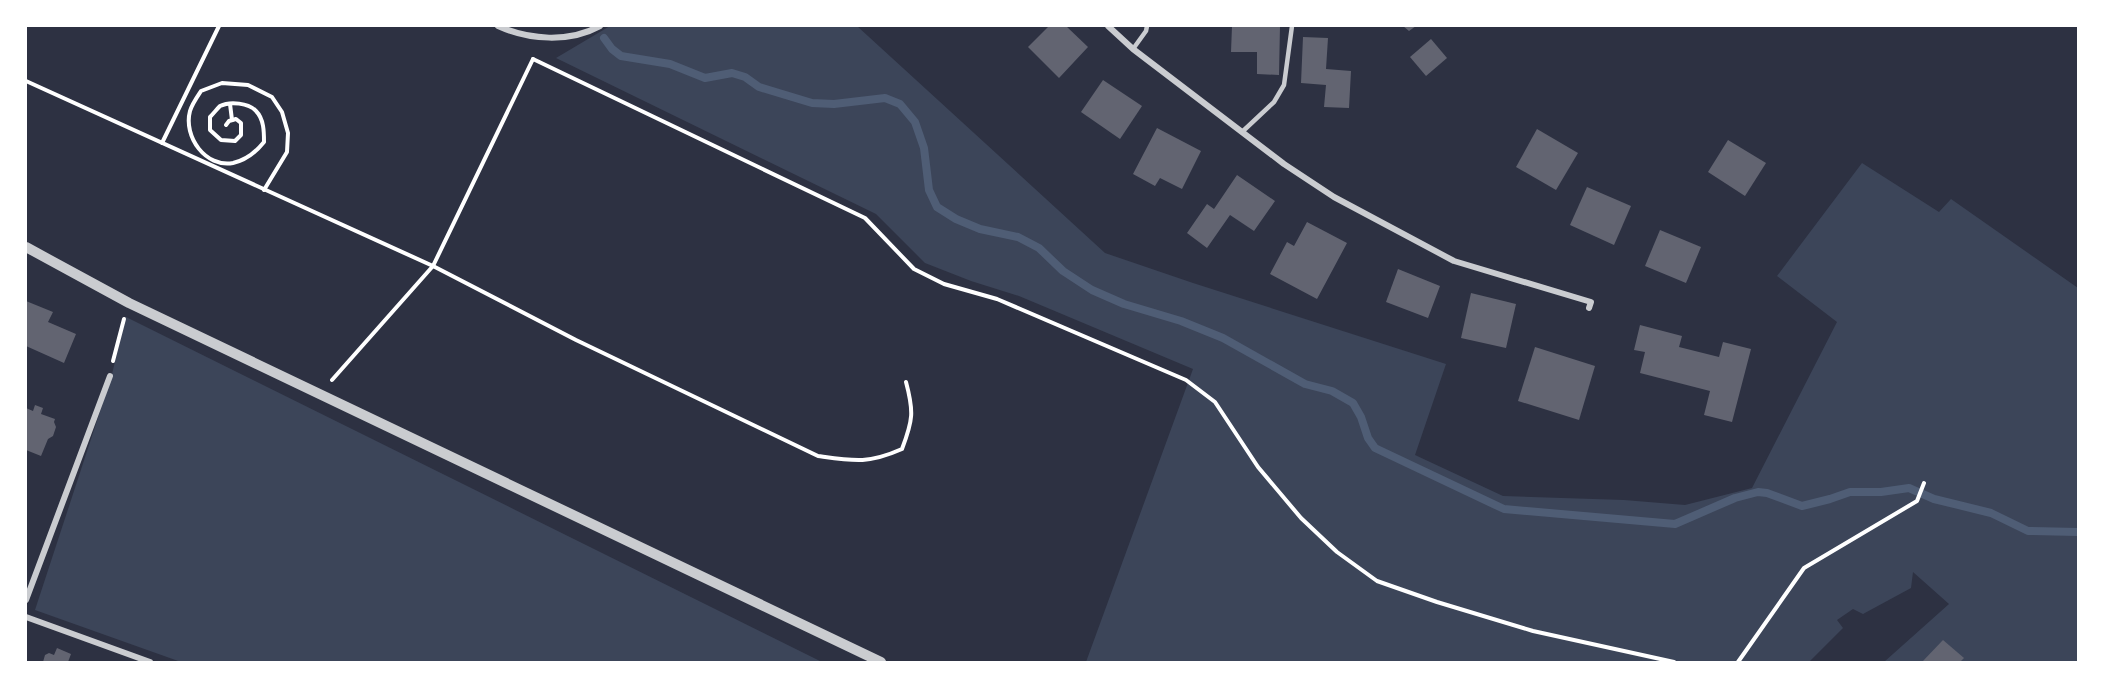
<svg xmlns="http://www.w3.org/2000/svg" width="2104" height="688" viewBox="0 0 2104 688" font-family="'Source Sans 3',sans-serif">
	<style>
		.green { fill: #3c4559 }
		.lines { fill: none; stroke-linecap: round; stroke-linejoin: round }
		.stream { stroke: #4f5d75; stroke-width: 8 }
		.building { fill: #626471 }
		.path { stroke: #fff; stroke-width: 4 }
		.service { stroke: #caccd0; stroke-width: 4.5 }
		.minor { stroke: #caccd0; stroke-width: 6 }
		.tertiary { stroke: #caccd0; stroke-width: 10 }
	</style>
	<rect width="100%" height="100%" fill="#2d3142"/>
	<g class="green">
		<polygon points="610,26 857,26 1105,253 1193,283 1446,364 1415,455 1503,496 1624,500 1685,505 1752,488 1837,322 1777,276 1862,163 1939,212 1951,199 2078,288 2078,662 1884,662 1949,604 1913,572 1911,588 1863,614 1853,609 1837,620 1843,628 1809,662 1086,662 1193,369 1019,296 971,281 925,263 876,214 556,58"/>
		<polygon points="126,317 822,662 181,662 35,610 111,378"/>
	</g>
	<g class="lines">
		<polyline class="stream" points="604,38 612,49 621,56 670,64 705,78 732,73 745,77 759,87 812,103 834,104 885,98 900,104 915,122 924,148 929,190 937,207 956,219 980,229 1018,237 1039,248 1063,271 1092,290 1124,304 1181,321 1223,338 1305,384 1332,391 1353,403 1361,417 1368,438 1375,448 1504,509 1675,524 1735,498 1758,492 1767,493 1802,506 1830,499 1850,492 1881,492 1909,488 1934,499 1991,513 2028,531 2078,532"/>
	</g>
	<g class="building">
		<polygon points="1049,26 1066,26 1088,47 1059,78 1028,47"/>
		<polygon points="1232,26 1280,26 1279,75 1257,74 1257,52 1231,52"/>
		<polygon points="1403,26 1416,26 1409,31"/>
		<polygon points="1303,37 1328,38 1326,69 1351,71 1349,108 1324,107 1326,85 1301,83"/>
		<polygon points="1431,39 1447,58 1426,76 1410,57"/>
		<polygon points="1103,80 1142,106 1120,139 1081,112"/>
		<polygon points="1157,128 1201,151 1182,189 1160,178 1155,186 1133,174"/>
		<polygon points="1537,129 1578,153 1556,190 1516,167"/>
		<polygon points="1728,140 1766,163 1745,196 1708,172"/>
		<polygon points="1237,175 1275,201 1254,231 1230,215 1207,248 1187,233 1207,204 1214,209"/>
		<polygon points="1587,187 1631,206 1614,245 1570,225"/>
		<polygon points="1307,222 1347,243 1317,299 1270,274 1287,242 1294,246"/>
		<polygon points="1660,230 1701,247 1686,283 1645,266"/>
		<polygon points="1398,269 1440,286 1428,318 1386,302"/>
		<polygon points="1471,293 1516,304 1506,348 1461,338"/>
		<polygon points="26,301 53,312 48,322 76,334 64,363 26,346"/>
		<polygon points="1640,325 1682,336 1679,347 1719,357 1723,342 1751,349 1732,422 1704,415 1710,391 1640,373 1645,352 1634,350"/>
		<polygon points="1535,347 1595,366 1579,420 1518,401"/>
		<polygon points="35,405 43,408 41,414 55,419 54,422 56,427 53,436 48,439 41,456 26,450 26,408 33,411"/>
		<polygon points="1943,640 1964,658 1960,662 1922,662"/>
		<polygon points="57,648 71,654 68,662 43,662 45,655 49,653 54,655"/>
	</g>
	<g class="lines">
		<g class="path">
			<polyline points="533,59 865,218 914,269 944,284 997,299 1186,380 1215,402 1258,467 1301,518 1337,552 1377,581 1437,602 1533,631 1674,662"/>
			<path d="M26 81 433 266 576 340 818 456C854 461 868 464 902 449 913 420 914 412 906 382"/>
			<polyline points="230,104 232,120"/>
			<path d="M226 125 229 121 236 119 241 123V135L235 141 221 140 210 130V117C213 114 217 109 220 106 230 101 249 103 256 111 264 119 264 132 264 142 256 152 247 160 233 163 206 168 183 137 190 111 192 104 197 97 201 91L222 83 248 85 272 97 282 112 288 133 287 152 264 190"/>
			<polyline points="162,143 219,26"/>
			<polyline points="113,361 124,319"/>
			<polyline points="332,380 433,266 533,59"/>
			<polyline points="1738,662 1804,568 1917,501 1924,483"/>
		</g>
		<g class="service">
			<polyline points="1133,49 1146,31 1147,26"/>
			<polyline points="1242,132 1274,102 1284,85 1292,26"/>
		</g>
		<g class="minor">
			<path d="M498 26C529 40 569 43 600 26"/>
			<polyline points="1108,26 1133,49 1284,164 1334,197 1454,261 1591,302 1589,308"/>
			<polyline points="26,600 110,376"/>
			<polyline points="26,617 150,662"/>
		</g>
		<polyline class="tertiary" points="26,247 129,303 881,662"/>
	</g>
	<rect width="2104" height="688" fill="none" stroke="#ffffff" stroke-width="54"/>
</svg>
